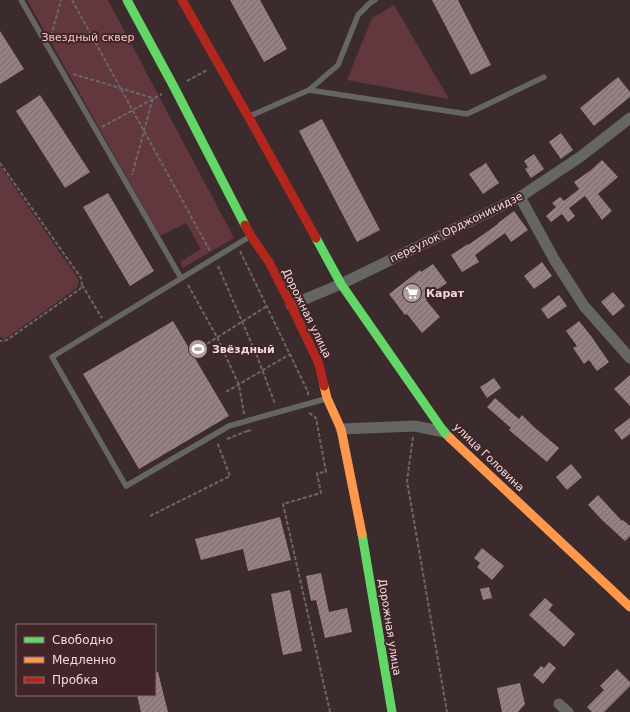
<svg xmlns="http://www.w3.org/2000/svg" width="630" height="712" viewBox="0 0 630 712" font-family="'DejaVu Sans',sans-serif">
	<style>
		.park { fill: #62373d }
		.building { fill: url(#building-hatch) }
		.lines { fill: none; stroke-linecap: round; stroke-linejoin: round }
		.path { stroke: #6b6766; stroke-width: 2; stroke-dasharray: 4 2; stroke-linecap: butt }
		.lane { stroke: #656563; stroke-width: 5.5 }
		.street { stroke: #656563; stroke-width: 11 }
		.fast { stroke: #63d668; stroke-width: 9 }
		.slow { stroke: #ff974d; stroke-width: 9 }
		.jam { stroke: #b3261e; stroke-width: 9 }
		.labels { text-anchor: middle; stroke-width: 4; stroke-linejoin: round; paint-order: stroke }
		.park-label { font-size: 11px; fill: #f5c6ca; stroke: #412528 }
		.street-label { font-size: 11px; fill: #eedadc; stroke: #412528 }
		.poi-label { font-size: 11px; font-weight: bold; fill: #eedadc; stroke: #412528; text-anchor: start }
	</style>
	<defs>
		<pattern id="building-hatch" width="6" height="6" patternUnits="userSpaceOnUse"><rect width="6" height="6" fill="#958082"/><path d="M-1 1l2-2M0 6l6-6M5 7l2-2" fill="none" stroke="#7a6a6c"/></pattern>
	</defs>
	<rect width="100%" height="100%" fill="#3b2b2d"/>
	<g class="park">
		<polygon points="27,0 108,0 234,238 183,268 180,262 201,249 186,223 160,236"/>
		<polygon points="394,5 449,99 347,80 372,18"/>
		<polygon points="0,166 79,280 77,288 5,339 0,337"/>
	</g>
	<g class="building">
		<polygon points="230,0 260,0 287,49 264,62"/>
		<polygon points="432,0 458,0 491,65 471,75"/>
		<polygon points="0,31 24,69 0,84"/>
		<polygon points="618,77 630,92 630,97 594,126 580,108"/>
		<polygon points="40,95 90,172 65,188 16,111"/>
		<polygon points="322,119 380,230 357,242 299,131"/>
		<polygon points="561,133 573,150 561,159 549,142"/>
		<polygon points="534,154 544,169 531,178 525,169 528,167 524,161"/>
		<polygon points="602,160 618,177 598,194 612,211 602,220 585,196 569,208 575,216 568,222 562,214 551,222 546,216 556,207 552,203 560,197 564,201 579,189 574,182 591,170"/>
		<polygon points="486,163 499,183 483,194 469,174"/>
		<polygon points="108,193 154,271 130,286 83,207"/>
		<polygon points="514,211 528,230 511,242 505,233 475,255 479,262 462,272 451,255 468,244 468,245 498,224 498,223"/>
		<polygon points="542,262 552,276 534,289 524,276"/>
		<polygon points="433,264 447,283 435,291 436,292 426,300 440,317 422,333 407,314 405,315 389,294 420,270 421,272"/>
		<polygon points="613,292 625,306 613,316 601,302"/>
		<polygon points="559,295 567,306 548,319 541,309"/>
		<polygon points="173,321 229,416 139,469 83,374"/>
		<polygon points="579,321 591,336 609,362 597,371 589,360 584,364 573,348 577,346 566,331"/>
		<polygon points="630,375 630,406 614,389"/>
		<polygon points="494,378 501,388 487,398 480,387"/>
		<polygon points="495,398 519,419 522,415 534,427 559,448 547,462 509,430 511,428 487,407"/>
		<polygon points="630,418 630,434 622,440 614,430"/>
		<polygon points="571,464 582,477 567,490 556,477"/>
		<polygon points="598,495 622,521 623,520 630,526 630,536 625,541 602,520 588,505"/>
		<polygon points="280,517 291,560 248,571 243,549 201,560 195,539"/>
		<polygon points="482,548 504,566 492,580 477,567 480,563 474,558"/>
		<polygon points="321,573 329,612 347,608 352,632 325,638 316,600 311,601 306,576"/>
		<polygon points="489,587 492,598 483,600 480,589"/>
		<polygon points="290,590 302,651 283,655 271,594"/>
		<polygon points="545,598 553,605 549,610 575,634 564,647 529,615"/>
		<polygon points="549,662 556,668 543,684 533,675 541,666 544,668"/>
		<polygon points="617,669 630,682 630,686 604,712 592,712 587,707 604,690 600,686"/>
		<polygon points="158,672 168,712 141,712 137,695 155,695 155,673"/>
		<polygon points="520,683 525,704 518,712 502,712 497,688"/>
	</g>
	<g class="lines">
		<g class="path">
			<polyline points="72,0 210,251"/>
			<polyline points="51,36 61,0"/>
			<polyline points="73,74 153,98 132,175"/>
			<polyline points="187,81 207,70"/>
			<polyline points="102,127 162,94"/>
			<polyline points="0,163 81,278 82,285 80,289 7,340 0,341"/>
			<polyline points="240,251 308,392 308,395"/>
			<polyline points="218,266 257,356 275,404"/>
			<polyline points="82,285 102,318"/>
			<polyline points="188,285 217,337 239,385 244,414"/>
			<polyline points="202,347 267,306"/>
			<polyline points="226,392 290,354"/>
			<polyline points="309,413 311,414 316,418 326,472 317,473 321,493 283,504 330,712"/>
			<polyline points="247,431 253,430"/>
			<polyline points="413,437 407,481 447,712"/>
			<polyline points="227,439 247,431"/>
			<polyline points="150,516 230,476 217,442"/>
		</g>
		<g class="lane">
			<polyline points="21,0 181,278"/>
			<polyline points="309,90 467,114 544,77"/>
			<polyline points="250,116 309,90 338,65 358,15 370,3 375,0"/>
			<polyline points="249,237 52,357 126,486 229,426 325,399"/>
		</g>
		<g class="street">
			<polyline points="520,197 554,259 584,306 630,358"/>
			<polyline points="291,305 341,284 520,197 580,157 630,118"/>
			<polyline points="341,429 415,426 444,432"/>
			<polyline points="559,704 568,712"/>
		</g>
		<g class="fast">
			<polyline points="127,0 174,87 245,225"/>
			<polyline points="316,238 341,284 444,432 450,438"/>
			<polyline points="362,534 392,712"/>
		</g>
		<g class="slow">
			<polyline points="324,386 327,398 341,429 362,534"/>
			<polyline points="450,438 630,607"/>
		</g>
		<g class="jam">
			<polyline points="182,0 248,116 316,238"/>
			<polyline points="245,225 251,236 269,262 291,305 319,364 324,386"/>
		</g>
	</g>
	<defs>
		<symbol id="supermarket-disc" viewBox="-11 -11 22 22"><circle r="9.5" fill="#af9d9f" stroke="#412528"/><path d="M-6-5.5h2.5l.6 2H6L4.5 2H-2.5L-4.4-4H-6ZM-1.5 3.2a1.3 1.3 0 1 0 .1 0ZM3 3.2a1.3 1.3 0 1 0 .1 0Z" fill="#fff"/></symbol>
		<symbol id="stadium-disc" viewBox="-11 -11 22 22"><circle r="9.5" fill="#af9d9f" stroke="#412528"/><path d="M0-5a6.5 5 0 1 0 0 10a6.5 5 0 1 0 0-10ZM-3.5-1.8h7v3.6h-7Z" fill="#fff"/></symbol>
	</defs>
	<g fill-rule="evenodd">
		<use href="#supermarket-disc" x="401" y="282" width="22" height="22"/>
		<use href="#stadium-disc" x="187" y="338" width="22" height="22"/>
	</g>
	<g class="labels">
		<g class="park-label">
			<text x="88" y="41">Звездный сквер</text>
		</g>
		<g class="street-label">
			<text transform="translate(456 227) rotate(-26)" y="4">переулок Орджоникидзе</text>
			<text transform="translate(307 313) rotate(64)" y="4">Дорожная улица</text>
			<text transform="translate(489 457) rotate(44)" y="4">улица Головина</text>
			<text transform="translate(390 627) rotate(81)" y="4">Дорожная улица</text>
		</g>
		<g class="poi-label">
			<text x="426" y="297">Карат</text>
			<text x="212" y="353">Звёздный</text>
		</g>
	</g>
	<rect x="16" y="624" width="140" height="72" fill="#412528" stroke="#866d70"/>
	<rect x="24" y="637" width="20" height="6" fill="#63d668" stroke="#866d70"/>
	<text x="52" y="644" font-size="12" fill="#eedadc">Свободно</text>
	<rect x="24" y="657" width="20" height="6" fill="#ff974d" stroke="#866d70"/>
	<text x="52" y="664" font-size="12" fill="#eedadc">Медленно</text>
	<rect x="24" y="677" width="20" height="6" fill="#b3261e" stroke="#866d70"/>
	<text x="52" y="684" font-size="12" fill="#eedadc">Пробка</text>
</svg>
